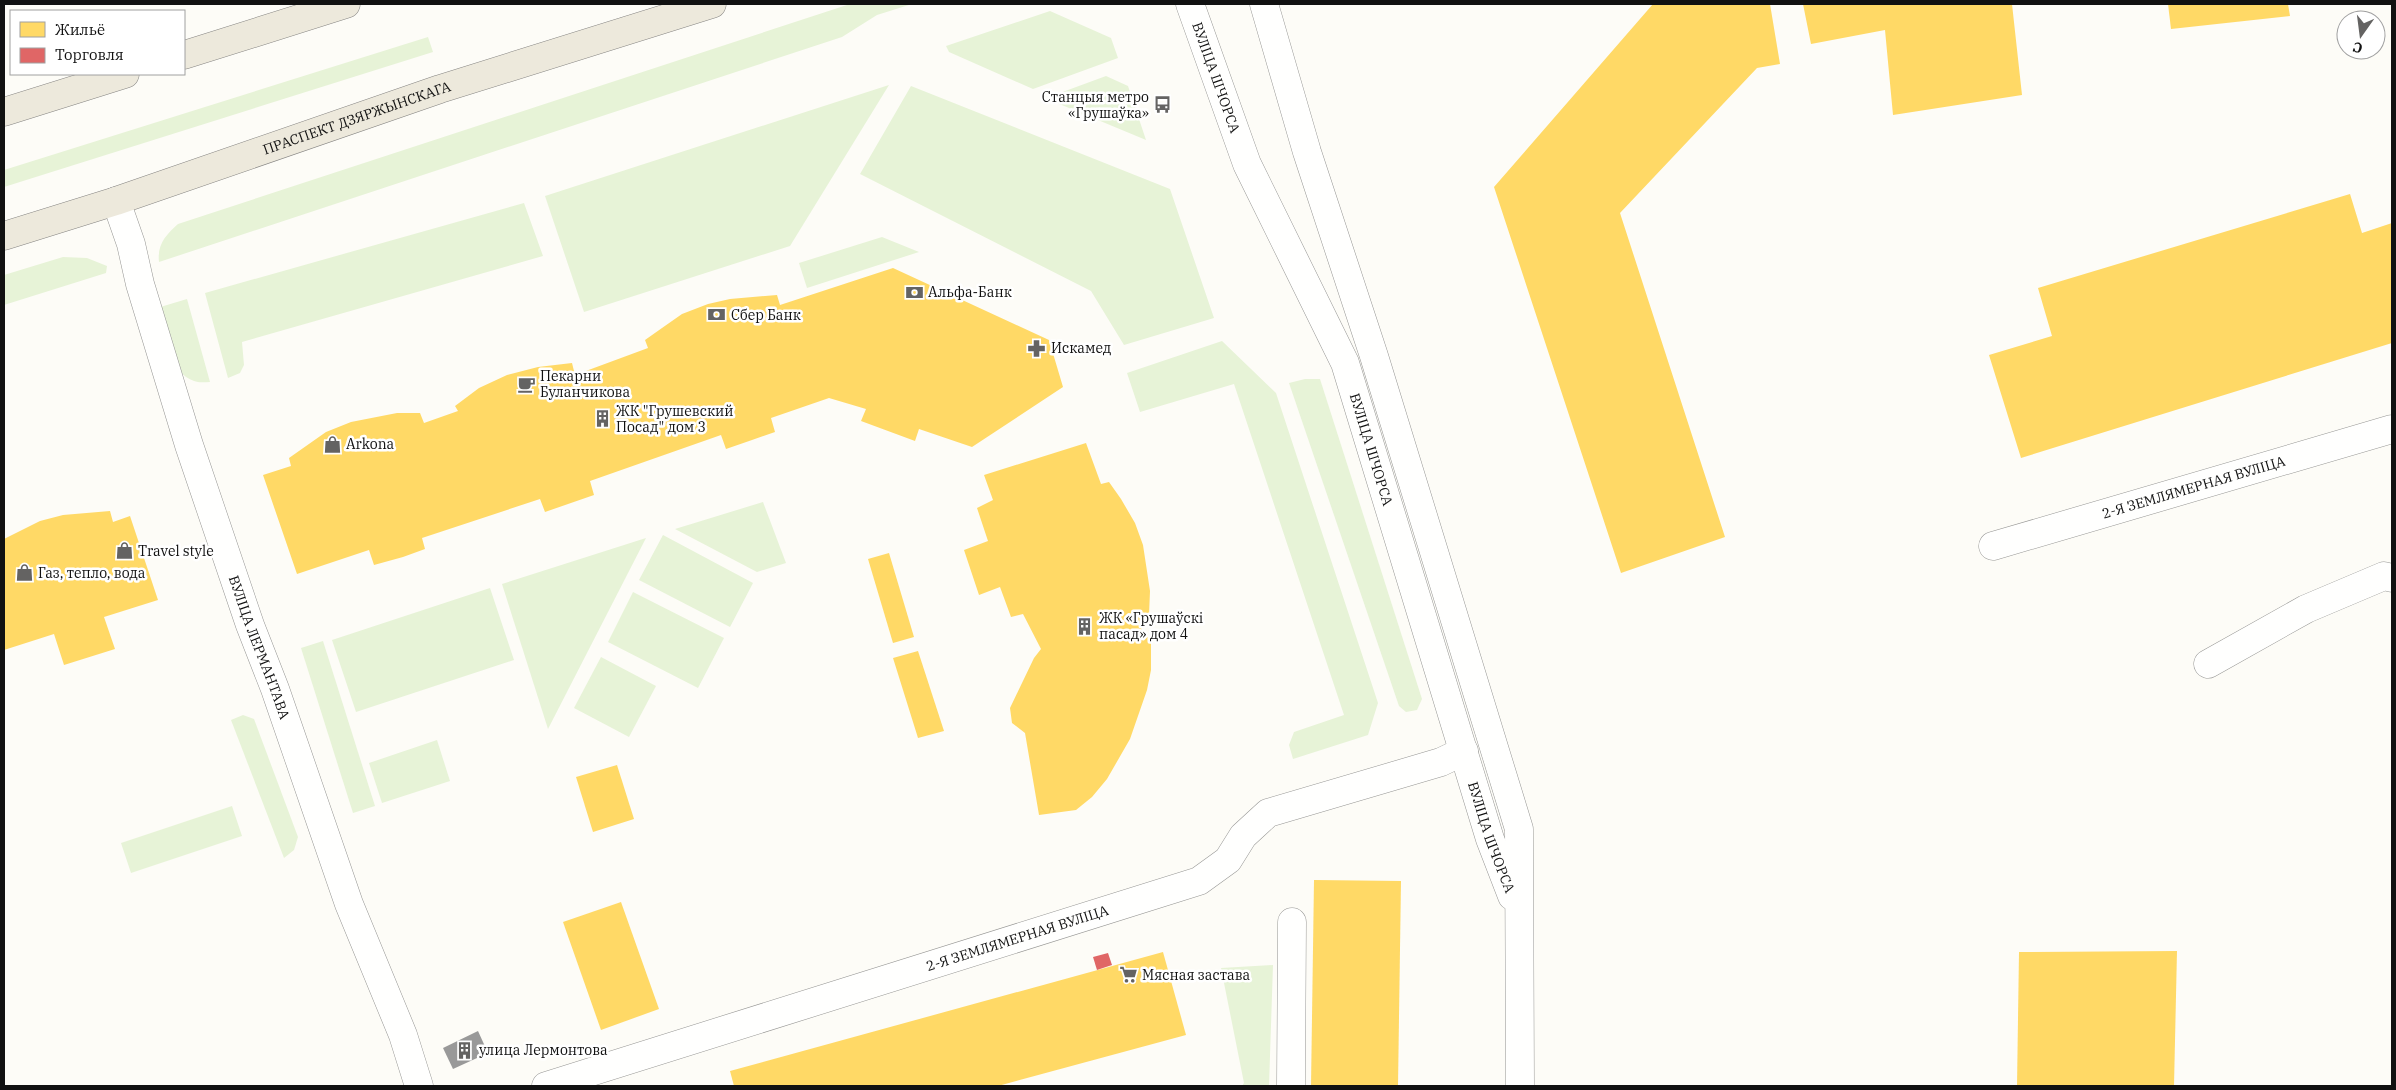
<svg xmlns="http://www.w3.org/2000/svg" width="2396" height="1090" viewBox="0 0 2396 1090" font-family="'IBM Plex Serif',serif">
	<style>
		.green { fill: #e7f3d7 }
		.homes { fill: #ffd966 }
		.shops { fill: #e06666 }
		.industry { fill: #999 }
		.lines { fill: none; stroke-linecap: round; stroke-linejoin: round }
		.minor-casing { stroke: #979795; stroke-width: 29 }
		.major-casing { stroke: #858482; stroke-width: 29 }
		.minor { stroke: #fffffe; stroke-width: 28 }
		.major { stroke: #ede9dc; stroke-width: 28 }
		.labels { text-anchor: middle; stroke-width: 5; stroke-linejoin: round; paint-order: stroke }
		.street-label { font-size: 14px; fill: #111; stroke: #fff }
		.poi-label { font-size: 14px; fill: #111; stroke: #fff; text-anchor: start }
	</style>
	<rect width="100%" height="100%" fill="#fdfcf7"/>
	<g class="green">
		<path d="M850 4H912L877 15 842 37 159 262C157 244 166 235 178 224Z"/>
		<polygon points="1050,11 1111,38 1118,58 1033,89 949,52 946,46"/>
		<polygon points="428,37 433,52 4,187 4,170"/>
		<polygon points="1106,76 1128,86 1146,140 1057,103 1049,97"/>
		<polygon points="889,85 790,246 584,312 545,196"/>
		<polygon points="911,86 1170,189 1214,318 1124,345 1091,291 860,174"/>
		<polygon points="524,203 543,256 242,342 244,365 240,373 228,378 205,293"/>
		<polygon points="882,237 919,252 807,288 799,263"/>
		<polygon points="63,257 87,258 107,266 106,273 4,305 4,275"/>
		<path d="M187 299 210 382C205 382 199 383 194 381 169 373 164 330 157 308Z"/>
		<polygon points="1222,341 1276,393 1378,703 1368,735 1293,759 1289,745 1294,732 1344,715 1234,384 1140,412 1127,373"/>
		<polygon points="1305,379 1320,379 1422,699 1417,710 1406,712 1399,706 1289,383"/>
		<polygon points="763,502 786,563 757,572 675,529"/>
		<polygon points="663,535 753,583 730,627 639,580"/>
		<polygon points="646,538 548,729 502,584"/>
		<polygon points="490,588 514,660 356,712 332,640"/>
		<polygon points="633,592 724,638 698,688 608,642"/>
		<polygon points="323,641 375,806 353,813 301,648"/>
		<polygon points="601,657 656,686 629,737 574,708"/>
		<polygon points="243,715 254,719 298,837 294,850 284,858 231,720"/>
		<polygon points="437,740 450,781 382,803 369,763"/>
		<polygon points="232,806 242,836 131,873 121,843"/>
		<polygon points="1273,965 1269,1086 1242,1086 1244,1083 1221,968"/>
	</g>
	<g class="homes">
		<polygon points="1653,4 1770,4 1780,64 1757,68 1620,213 1725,537 1621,573 1494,187"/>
		<polygon points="1803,4 2012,4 2022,95 1893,115 1885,30 1811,44"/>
		<polygon points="2168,4 2288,4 2290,16 2171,29"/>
		<polygon points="2350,194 2362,233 2392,223 2392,343 2021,458 1989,355 2052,336 2038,288"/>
		<polygon points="893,268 1049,340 1063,387 972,447 919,429 915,441 861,421 866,409 829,398 771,418 775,432 752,440 726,449 721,435 590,481 594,495 545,512 540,499 422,538 425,549 403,557 374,565 369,550 297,574 263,475 291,466 289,458 326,432 351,422 397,413 420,413 424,423 458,411 455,406 479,388 507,375 538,367 572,363 575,375 648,348 645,340 662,328 682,314 708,304 730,299 777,295 780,305"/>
		<polygon points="1086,443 1101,484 1109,482 1121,499 1135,523 1143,545 1150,591 1149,615 1140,617 1142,634 1151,639 1151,670 1147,690 1130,739 1107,779 1092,797 1076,810 1039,815 1025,733 1012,723 1010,708 1034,658 1041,649 1023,614 1011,617 1000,587 979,595 964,550 988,541 977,508 993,500 984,475"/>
		<polygon points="110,511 113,522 130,516 158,600 104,617 115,649 64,665 54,634 4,650 4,539 40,521 63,515"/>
		<polygon points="889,553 914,637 893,643 868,559"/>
		<polygon points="918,651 944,731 918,738 893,658"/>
		<polygon points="617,765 634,819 593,832 576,777"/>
		<polygon points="1314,880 1401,881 1398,1086 1311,1086"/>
		<polygon points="621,902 659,1009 601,1030 563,922"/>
		<polygon points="2177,951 2174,1086 2017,1086 2019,952"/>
		<polygon points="1163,952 1186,1035 998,1086 734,1086 730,1071"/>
	</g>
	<polygon class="shops" points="1108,953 1112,965 1097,970 1093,957"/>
	<polygon class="industry" points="478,1031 488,1053 453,1069 443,1048"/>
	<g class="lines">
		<defs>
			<g id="minor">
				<path id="s1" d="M1190 4 1247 164 1345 363 1490 839 1512 896"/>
				<polyline points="1264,4 1307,152 1374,356 1519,829 1520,1086"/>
				<path id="s2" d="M116 201 131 244 140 284 189 445 250 625 275 689 349 904 403 1035 419 1086"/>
				<path id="s3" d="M1993 546 2392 429"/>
				<polyline points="2208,664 2306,609 2384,576 2392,578"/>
				<path id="s4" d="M546 1086 1199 881 1228 860 1243 836 1268 813 1441 762 1464 751"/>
				<polyline points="1291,1086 1292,922"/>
			</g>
			<g id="major">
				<polyline points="184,55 346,4"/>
				<polyline points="4,112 125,74"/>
				<path id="s5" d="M4 236 116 201 440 89 712 4"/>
			</g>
		</defs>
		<use href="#minor" class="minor-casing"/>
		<use href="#major" class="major-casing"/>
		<use href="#minor" class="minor"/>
		<use href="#major" class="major"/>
	</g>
	<defs>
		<symbol id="bus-bare" viewBox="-9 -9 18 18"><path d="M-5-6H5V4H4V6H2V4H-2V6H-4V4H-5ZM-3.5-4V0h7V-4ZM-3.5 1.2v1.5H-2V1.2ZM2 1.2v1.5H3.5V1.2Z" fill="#646362" stroke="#fff" stroke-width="2.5" paint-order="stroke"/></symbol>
		<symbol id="bank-bare" viewBox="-9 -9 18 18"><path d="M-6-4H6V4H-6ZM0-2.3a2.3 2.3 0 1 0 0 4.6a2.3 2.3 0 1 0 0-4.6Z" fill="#646362" stroke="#fff" stroke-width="2.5" paint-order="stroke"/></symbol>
		<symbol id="pharmacy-bare" viewBox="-9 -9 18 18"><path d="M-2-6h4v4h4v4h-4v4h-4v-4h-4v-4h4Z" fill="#646362" stroke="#fff" stroke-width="2.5" paint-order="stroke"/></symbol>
		<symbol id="cafe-bare" viewBox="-9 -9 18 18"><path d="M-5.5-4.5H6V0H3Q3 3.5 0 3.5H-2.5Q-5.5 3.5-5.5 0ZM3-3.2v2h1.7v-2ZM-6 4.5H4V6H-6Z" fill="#646362" stroke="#fff" stroke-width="2.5" paint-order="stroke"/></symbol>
		<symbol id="building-bare" viewBox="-9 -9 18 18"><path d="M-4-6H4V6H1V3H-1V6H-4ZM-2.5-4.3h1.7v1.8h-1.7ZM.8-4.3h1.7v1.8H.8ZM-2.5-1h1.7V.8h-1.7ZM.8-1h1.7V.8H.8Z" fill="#646362" stroke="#fff" stroke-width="2.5" paint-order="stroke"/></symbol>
		<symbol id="shop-bare" viewBox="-9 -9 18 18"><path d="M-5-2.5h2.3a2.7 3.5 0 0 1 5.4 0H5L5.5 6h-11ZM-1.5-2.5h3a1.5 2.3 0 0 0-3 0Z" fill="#646362" stroke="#fff" stroke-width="2.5" paint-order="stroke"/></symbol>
		<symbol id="supermarket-bare" viewBox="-9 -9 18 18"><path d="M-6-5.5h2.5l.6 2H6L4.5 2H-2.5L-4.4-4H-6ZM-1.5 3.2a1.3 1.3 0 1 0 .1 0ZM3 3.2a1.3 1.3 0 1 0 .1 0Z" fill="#646362" stroke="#fff" stroke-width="2.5" paint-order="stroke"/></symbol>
	</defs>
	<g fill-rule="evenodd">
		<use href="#bus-bare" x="1150" y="92" width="25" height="25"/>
		<use href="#bank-bare" x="902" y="280" width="25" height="25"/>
		<use href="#bank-bare" x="704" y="302" width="25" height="25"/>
		<use href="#pharmacy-bare" x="1024" y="336" width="25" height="25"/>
		<use href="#cafe-bare" x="514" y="372" width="25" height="25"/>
		<use href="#building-bare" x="590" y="406" width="25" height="25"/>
		<use href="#shop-bare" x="320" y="432" width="25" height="25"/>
		<use href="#shop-bare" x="112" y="538" width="25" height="25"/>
		<use href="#shop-bare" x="12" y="560" width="25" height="25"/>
		<use href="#building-bare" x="1072" y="614" width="25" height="25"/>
		<use href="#supermarket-bare" x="1116" y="962" width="25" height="25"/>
		<use href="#building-bare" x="452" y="1038" width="25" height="25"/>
	</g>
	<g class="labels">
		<g class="street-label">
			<text dy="5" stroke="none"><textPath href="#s1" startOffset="78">ВУЛІЦА ШЧОРСА</textPath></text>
			<text dy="5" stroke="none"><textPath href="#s5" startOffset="372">ПРАСПЕКТ ДЗЯРЖЫНСКАГА</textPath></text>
			<text dy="5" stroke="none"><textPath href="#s1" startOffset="482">ВУЛІЦА ШЧОРСА</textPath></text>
			<text dy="5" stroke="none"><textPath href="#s3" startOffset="209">2-Я ЗЕМЛЯМЕРНАЯ ВУЛІЦА</textPath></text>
			<text dy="5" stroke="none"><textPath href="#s2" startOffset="469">ВУЛІЦА ЛЕРМАНТАВА</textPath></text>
			<text dy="5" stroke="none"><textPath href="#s1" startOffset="888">ВУЛІЦА ШЧОРСА</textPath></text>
			<text dy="5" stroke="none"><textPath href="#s4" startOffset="494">2-Я ЗЕМЛЯМЕРНАЯ ВУЛІЦА</textPath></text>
		</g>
		<g class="poi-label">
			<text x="1149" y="102" text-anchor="end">Станцыя метро<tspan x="1149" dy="16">«Грушаўка»</tspan></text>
			<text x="928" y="297">Альфа-Банк</text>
			<text x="731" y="320">Сбер Банк</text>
			<text x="1051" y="353">Искамед</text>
			<text x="540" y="381">Пекарни<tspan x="540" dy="16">Буланчикова</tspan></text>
			<text x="616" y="416">ЖК "Грушевский<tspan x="616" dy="16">Посад" дом 3</tspan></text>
			<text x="346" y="449">Arkona</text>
			<text x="138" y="556">Travel style</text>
			<text x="38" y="578">Газ, тепло, вода</text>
			<text x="1099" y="623">ЖК «Грушаўскі<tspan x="1099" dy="16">пасад» дом 4</tspan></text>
			<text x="1142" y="980">Мясная застава</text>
			<text x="479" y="1055">улица Лермонтова</text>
		</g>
	</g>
	<rect width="2396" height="1090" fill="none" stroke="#111111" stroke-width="10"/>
	<rect x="10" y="10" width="175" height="65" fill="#ffffff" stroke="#a0a0a0"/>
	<rect x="20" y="22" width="25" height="15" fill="#ffd966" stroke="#a0a0a0"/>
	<text x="55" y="35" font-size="15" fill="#111111">Жильё</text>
	<rect x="20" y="48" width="25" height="15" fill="#e06666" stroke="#a0a0a0"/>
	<text x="55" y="60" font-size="15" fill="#111111">Торговля</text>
	<g transform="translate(2361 35) rotate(194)"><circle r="24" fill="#ffffff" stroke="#a0a0a0"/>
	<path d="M0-4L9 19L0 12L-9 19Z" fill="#646362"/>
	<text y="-8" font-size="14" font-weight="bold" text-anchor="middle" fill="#111111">С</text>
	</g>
</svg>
